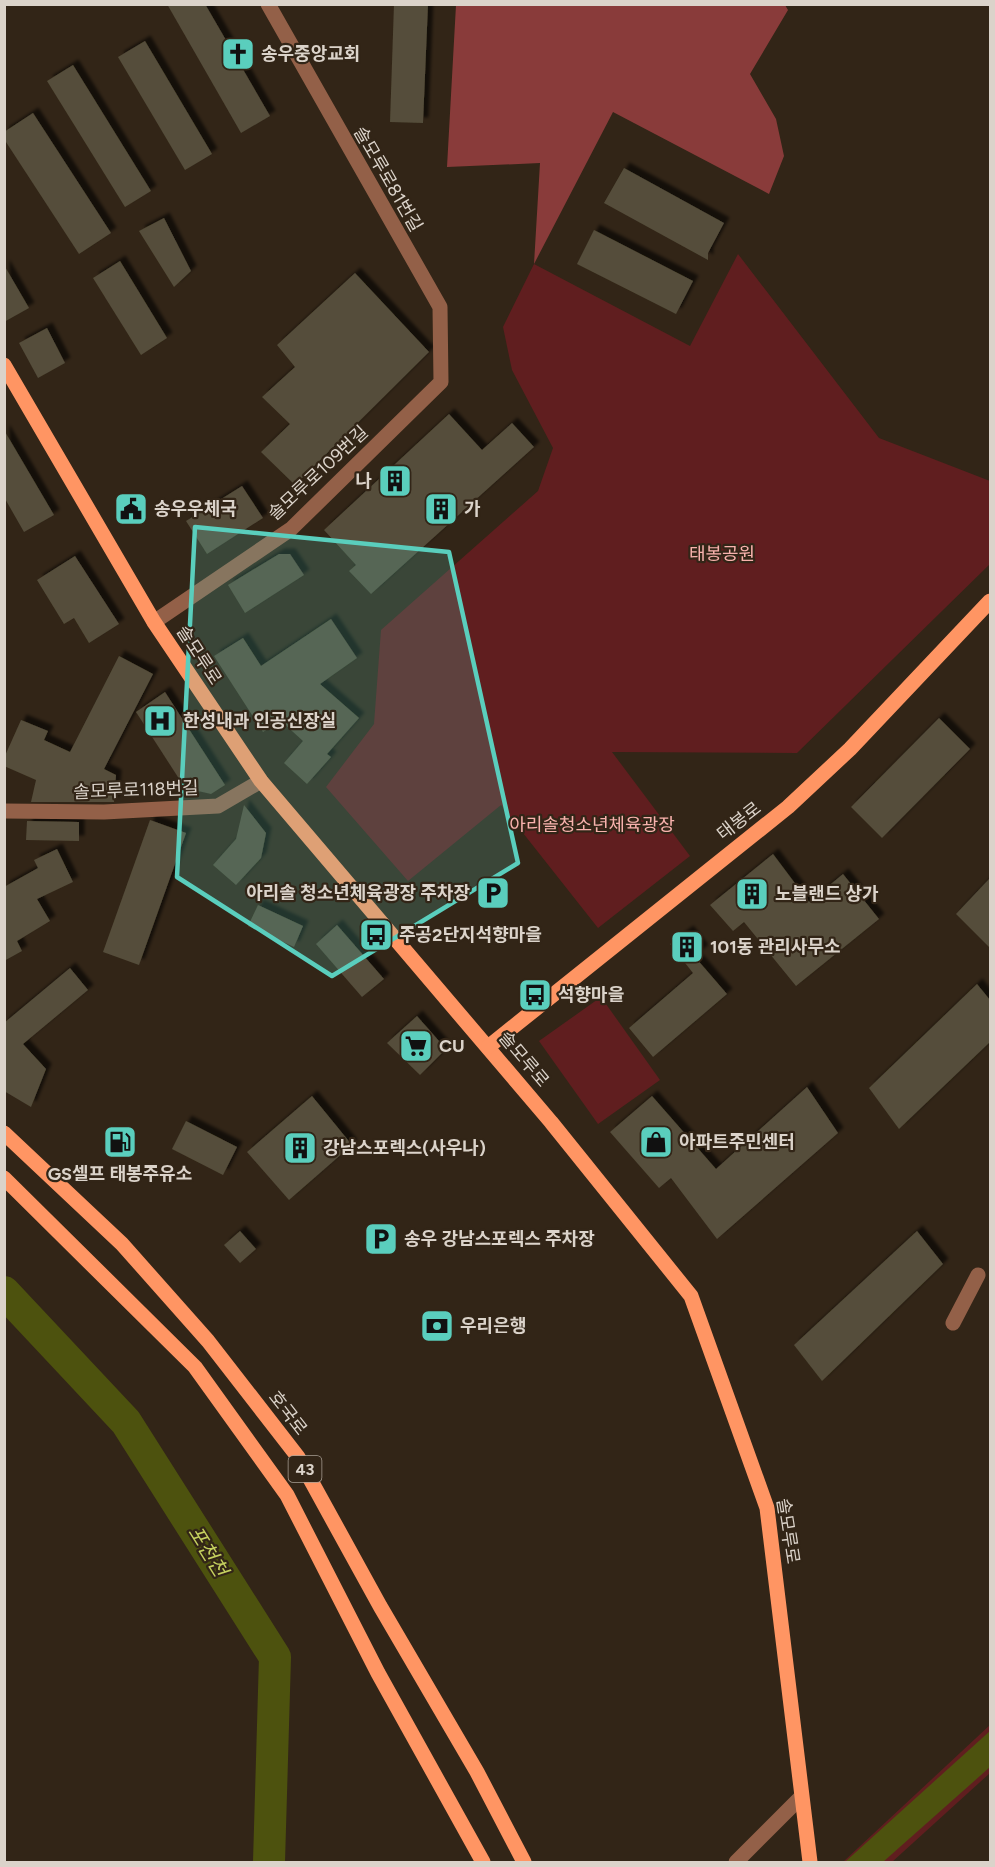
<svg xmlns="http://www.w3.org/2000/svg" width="995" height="1867" viewBox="0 0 995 1867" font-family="Figtree,'Noto Sans KR',sans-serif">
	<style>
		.green { fill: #601e1f }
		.forest { fill: #893b3a }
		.water { fill: #4d520e }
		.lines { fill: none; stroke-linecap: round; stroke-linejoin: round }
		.river { stroke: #4d520e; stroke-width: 32 }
		.building { fill: #544d3a; filter: url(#shadow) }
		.minor { stroke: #936048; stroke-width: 15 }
		.major { stroke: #ff9563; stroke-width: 15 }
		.marked { fill: #5acebd; fill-opacity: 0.2; stroke: #5acebd; stroke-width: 4.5; stroke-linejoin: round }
		.labels { text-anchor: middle; stroke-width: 4.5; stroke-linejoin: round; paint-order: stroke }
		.shield { fill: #322517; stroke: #a89f94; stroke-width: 1.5 }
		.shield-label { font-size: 16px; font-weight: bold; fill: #dbd3ca }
		.poi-label { font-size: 18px; font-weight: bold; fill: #dbd3ca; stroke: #322517; text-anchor: start }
		.street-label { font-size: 18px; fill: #dbd3ca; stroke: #322517 }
		.park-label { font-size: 18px; fill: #f8b2ad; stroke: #322517 }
		.water-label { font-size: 20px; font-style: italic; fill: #c5d05e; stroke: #322517 }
	</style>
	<defs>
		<filter id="shadow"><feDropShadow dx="5.5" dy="-5.5" stdDeviation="1.5" flood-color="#0009"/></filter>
	</defs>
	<rect width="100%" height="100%" fill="#322517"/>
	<g class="green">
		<polygon points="738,254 879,438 990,481 990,564 797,753 612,752 690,856 598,928 501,805 408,881 326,787 374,724 381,630 538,491 553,448 512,370 503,327 534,264 690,346"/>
		<polygon points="601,997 660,1080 598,1124 539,1041"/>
		<polygon points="990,1725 990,1773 892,1862 843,1862"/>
	</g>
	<polygon class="forest" points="785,5 788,10 750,74 776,119 784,156 769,194 613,112 534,264 540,163 447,167 456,5"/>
	<polygon class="water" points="990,1731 990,1767 883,1862 845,1862"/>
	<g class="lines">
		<polyline class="river" points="4,1292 126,1422 275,1657 269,1862"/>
	</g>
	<g class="building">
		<polygon points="167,4 205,4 270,116 241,133"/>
		<polygon points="394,4 428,4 423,123 390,122"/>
		<polygon points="145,41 212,154 185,170 118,57"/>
		<polygon points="73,65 151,191 125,207 47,81"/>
		<polygon points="33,113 111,233 79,254 4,139 4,132"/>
		<polygon points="624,168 724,223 708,253 708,260 604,203"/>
		<polygon points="164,218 191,271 174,287 139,231"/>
		<polygon points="594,230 693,281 676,314 577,264"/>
		<polygon points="120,261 167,338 141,355 93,278"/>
		<polygon points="4,265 29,308 4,322"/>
		<polygon points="355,273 429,352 295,485 261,452 290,424 262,397 295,367 277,345"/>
		<polygon points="47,328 65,363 38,378 19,343"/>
		<polygon points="449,414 482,450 512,423 534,447 371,594 349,571 356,565 324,530"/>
		<polygon points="4,430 54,515 24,532 4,497"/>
		<polygon points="242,486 263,518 207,554 186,521"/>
		<polygon points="279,554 290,554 304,575 245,613 228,585"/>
		<polygon points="75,556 119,624 89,643 74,618 64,624 37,580"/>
		<polygon points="331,619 357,658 320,684 359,718 327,754 331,757 307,784 284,763 303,741 281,721 263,732 214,656 243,638 261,666"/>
		<polygon points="119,656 153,674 104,769 116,775 114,802 31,802 36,780 4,766 4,758 21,720 48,731 44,740 70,752"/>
		<polygon points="165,692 225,785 211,794 185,788 136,712"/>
		<polygon points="939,718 970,749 882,838 851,807"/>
		<polygon points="244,805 266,833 261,858 236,885 213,865 236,839"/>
		<polygon points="150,820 186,833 139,965 103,952"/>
		<polygon points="27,821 79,822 79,841 26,840"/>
		<polygon points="57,849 73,882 37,899 50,921 17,941 22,951 4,961 4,887 38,868 34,860"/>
		<polygon points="773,854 809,902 843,874 879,919 796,986 744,922 733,931 710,905"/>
		<polygon points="990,878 990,948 956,914"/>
		<polygon points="258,905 303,926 294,947 248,926"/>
		<polygon points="337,925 384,979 362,997 316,944"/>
		<polygon points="688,931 703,950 695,957 727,994 653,1057 629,1028 693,973 670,944"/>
		<polygon points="70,968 88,990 23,1044 46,1069 31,1107 4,1091 4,1023"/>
		<polygon points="977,984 990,1000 990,1042 899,1129 869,1088"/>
		<polygon points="417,1016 446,1049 420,1075 387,1043"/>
		<polygon points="807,1087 838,1133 717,1239 671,1178 659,1188 610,1132 652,1096 716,1169"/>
		<polygon points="312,1096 352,1145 289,1200 247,1152"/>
		<polygon points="186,1121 237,1147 223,1175 172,1149"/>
		<polygon points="240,1231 256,1249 240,1263 224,1245"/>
		<polygon points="917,1231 943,1264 822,1381 794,1345"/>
	</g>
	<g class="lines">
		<g class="minor">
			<polyline points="154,622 291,529 441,382 440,307 268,4"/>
			<polyline points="4,811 104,812 218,806 261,781"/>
			<polyline points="953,1323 978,1275"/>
			<polyline points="736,1862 801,1797"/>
		</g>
		<g class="major">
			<polyline points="4,365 154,622 261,781 551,1122 691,1296 767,1508 810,1862"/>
			<polyline points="488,1047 788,807 850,749 990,601"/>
			<polyline points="4,1133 122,1244 208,1341 298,1457 380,1606 477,1772 524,1862"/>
			<polyline points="4,1178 195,1367 287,1495 378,1673 483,1862"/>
		</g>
	</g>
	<path class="marked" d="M195 527 449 552 518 863 332 976 177 877Z"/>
	<defs>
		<symbol id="church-square" viewBox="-11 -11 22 22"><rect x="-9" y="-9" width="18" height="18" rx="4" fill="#5acebd" stroke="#322517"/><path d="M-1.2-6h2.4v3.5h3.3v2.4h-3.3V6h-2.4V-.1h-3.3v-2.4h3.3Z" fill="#111"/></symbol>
		<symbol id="building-square" viewBox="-11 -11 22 22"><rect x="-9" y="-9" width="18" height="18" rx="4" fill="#5acebd" stroke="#322517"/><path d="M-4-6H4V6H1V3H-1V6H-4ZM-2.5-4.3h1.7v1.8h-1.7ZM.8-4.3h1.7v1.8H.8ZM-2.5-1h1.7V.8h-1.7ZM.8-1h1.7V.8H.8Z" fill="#111"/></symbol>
		<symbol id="civic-square" viewBox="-11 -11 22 22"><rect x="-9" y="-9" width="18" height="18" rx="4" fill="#5acebd" stroke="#322517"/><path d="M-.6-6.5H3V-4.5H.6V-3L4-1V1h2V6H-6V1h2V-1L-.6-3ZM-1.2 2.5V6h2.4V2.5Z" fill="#111"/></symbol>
		<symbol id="hospital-square" viewBox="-11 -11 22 22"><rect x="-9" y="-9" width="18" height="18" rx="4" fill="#5acebd" stroke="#322517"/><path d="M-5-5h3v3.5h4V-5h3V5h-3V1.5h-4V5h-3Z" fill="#111"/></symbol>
		<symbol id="parking-square" viewBox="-11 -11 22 22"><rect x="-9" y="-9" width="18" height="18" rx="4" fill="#5acebd" stroke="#322517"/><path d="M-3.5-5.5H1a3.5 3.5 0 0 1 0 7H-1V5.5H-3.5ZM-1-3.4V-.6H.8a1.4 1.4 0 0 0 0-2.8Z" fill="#111"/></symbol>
		<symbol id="bus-square" viewBox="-11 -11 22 22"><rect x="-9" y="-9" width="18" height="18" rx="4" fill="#5acebd" stroke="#322517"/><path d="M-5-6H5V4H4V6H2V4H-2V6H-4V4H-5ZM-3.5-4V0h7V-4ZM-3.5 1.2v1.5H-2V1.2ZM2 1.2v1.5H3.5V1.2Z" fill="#111"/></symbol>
		<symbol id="supermarket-square" viewBox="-11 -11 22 22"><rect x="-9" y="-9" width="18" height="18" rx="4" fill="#5acebd" stroke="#322517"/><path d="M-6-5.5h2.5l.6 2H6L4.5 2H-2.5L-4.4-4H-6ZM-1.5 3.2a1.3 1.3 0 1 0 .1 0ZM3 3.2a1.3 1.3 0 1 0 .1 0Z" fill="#111"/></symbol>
		<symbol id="fuel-square" viewBox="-11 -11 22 22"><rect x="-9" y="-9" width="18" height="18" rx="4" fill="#5acebd" stroke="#322517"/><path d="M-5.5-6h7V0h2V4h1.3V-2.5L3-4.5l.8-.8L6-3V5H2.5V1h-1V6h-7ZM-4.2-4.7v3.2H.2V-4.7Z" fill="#111"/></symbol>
		<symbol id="shop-square" viewBox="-11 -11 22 22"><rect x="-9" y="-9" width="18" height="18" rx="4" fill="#5acebd" stroke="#322517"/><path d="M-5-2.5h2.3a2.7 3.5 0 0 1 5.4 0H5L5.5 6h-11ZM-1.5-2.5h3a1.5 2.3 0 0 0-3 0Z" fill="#111"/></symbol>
		<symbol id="bank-square" viewBox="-11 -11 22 22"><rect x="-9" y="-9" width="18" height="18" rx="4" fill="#5acebd" stroke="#322517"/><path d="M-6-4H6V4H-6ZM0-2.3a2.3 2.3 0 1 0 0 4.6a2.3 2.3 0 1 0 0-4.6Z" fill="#111"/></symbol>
	</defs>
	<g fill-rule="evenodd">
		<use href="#church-square" x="219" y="35" width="38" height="38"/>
		<use href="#building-square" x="376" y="462" width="38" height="38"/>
		<use href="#civic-square" x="112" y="490" width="38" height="38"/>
		<use href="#building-square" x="422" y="490" width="38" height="38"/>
		<use href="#hospital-square" x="141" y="702" width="38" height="38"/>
		<use href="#parking-square" x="474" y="874" width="38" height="38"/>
		<use href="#building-square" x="733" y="875" width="38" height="38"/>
		<use href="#bus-square" x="357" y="916" width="38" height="38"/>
		<use href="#building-square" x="668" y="928" width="38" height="38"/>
		<use href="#bus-square" x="516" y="976" width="38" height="38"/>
		<use href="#supermarket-square" x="397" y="1027" width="38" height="38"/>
		<use href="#fuel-square" x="101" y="1123" width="38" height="38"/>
		<use href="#shop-square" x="637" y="1123" width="38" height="38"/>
		<use href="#building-square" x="281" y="1129" width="38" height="38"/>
		<use href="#parking-square" x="362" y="1220" width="38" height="38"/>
		<use href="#bank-square" x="418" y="1307" width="38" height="38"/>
	</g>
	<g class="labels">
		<rect class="shield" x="288.5" y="1456" width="33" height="26" rx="4.5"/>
		<g class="shield-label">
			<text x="305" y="1475">43</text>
		</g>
		<g class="poi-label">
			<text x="261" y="60">송우중앙교회</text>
			<text x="372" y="487" text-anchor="end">나</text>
			<text x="154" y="515">송우우체국</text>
			<text x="464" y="515">가</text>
			<text x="183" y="727">한성내과 인공신장실</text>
			<text x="470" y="899" text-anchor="end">아리솔 청소년체육광장 주차장</text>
			<text x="775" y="900">노블랜드 상가</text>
			<text x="399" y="941">주공2단지석향마을</text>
			<text x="710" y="953">101동 관리사무소</text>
			<text x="558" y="1001">석향마을</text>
			<text x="439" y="1052">CU</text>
			<text x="679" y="1148">아파트주민센터</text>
			<text x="323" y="1154">강남스포렉스(사우나)</text>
			<text x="120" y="1180" text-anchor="middle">GS셀프 태봉주유소</text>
			<text x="404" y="1245">송우 강남스포렉스 주차장</text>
			<text x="460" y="1332">우리은행</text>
		</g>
		<g class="street-label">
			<text transform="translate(388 179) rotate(60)" y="6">솔모루로81번길</text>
			<text transform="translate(318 473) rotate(-43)" y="6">솔모루로109번길</text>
			<text transform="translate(199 655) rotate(57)" y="6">솔모루로</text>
			<text transform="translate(136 790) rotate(-2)" y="6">솔모루로118번길</text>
			<text transform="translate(739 821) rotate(-38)" y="6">태봉로</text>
			<text transform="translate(524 1059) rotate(50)" y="6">솔모루로</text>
			<text transform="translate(288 1413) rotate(52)" y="6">호국로</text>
			<text transform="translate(788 1531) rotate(81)" y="6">솔모루로</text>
		</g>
		<g class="park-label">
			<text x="722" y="560">태봉공원</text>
			<text x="592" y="831">아리솔청소년체육광장</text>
		</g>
		<g class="water-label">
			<text transform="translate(208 1551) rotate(58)" y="7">포천천</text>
		</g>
	</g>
	<rect width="995" height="1867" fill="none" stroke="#dbd3ca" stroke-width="12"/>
</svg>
